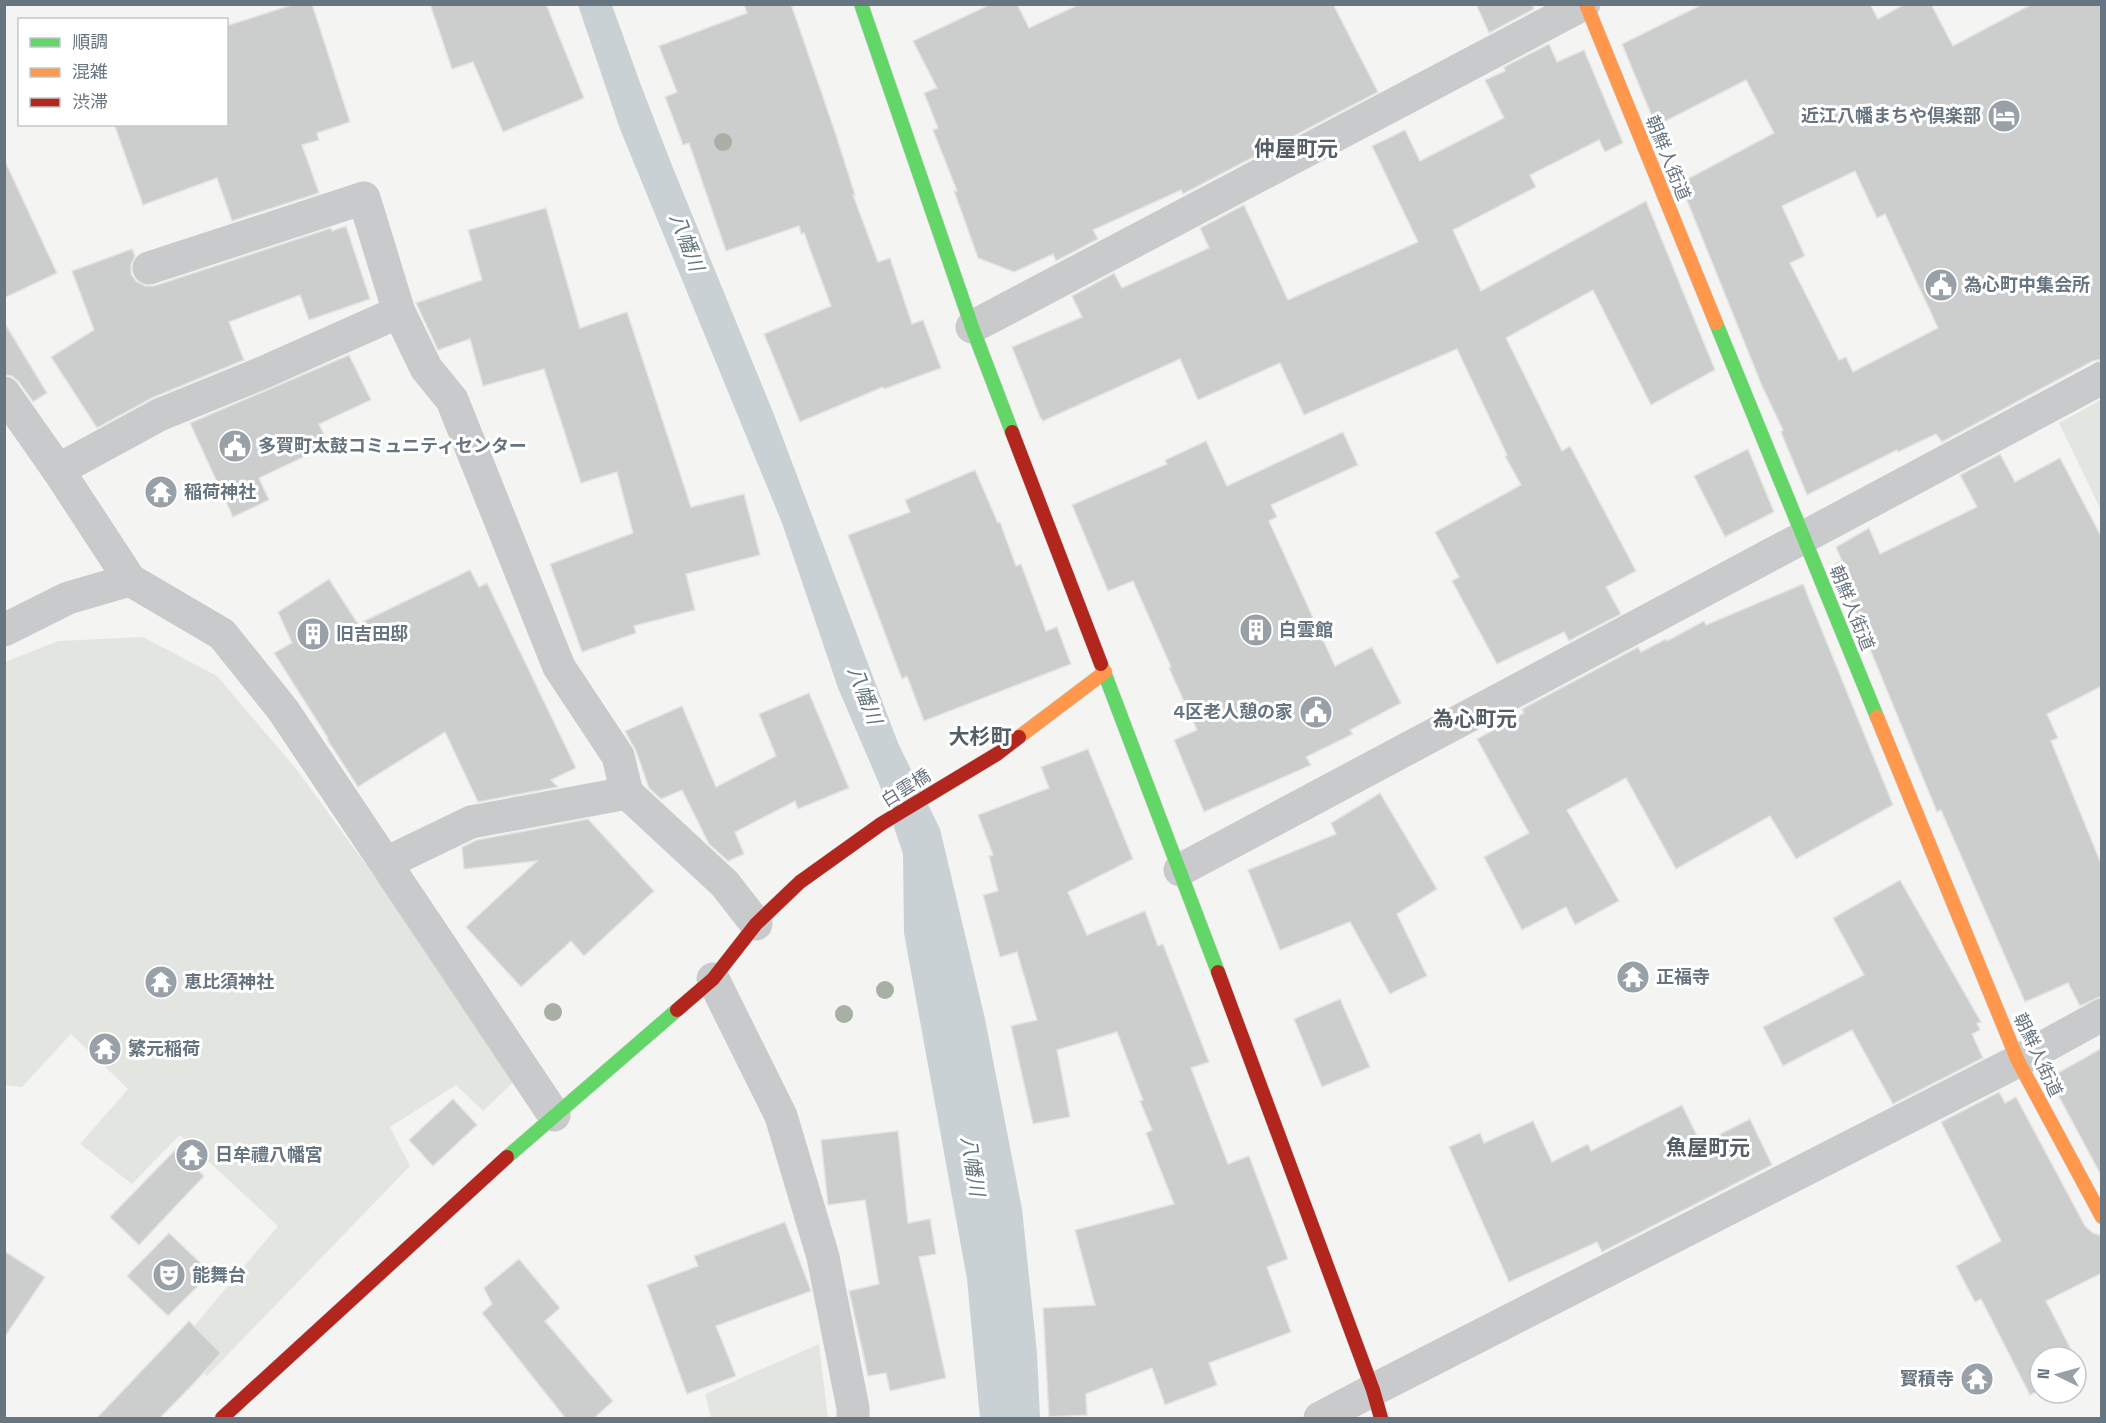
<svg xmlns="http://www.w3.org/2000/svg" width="2106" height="1423" viewBox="0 0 2106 1423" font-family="'Space Grotesk','Noto Sans JP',sans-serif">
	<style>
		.green { fill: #e3e6e0 }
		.water { fill: #cad1d4 }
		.building { fill: #cccdcd; stroke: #e4e4e2; stroke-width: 1.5; fill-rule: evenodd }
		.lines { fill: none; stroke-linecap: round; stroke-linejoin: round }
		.fast-casing { stroke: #d1d2d2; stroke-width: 15 }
		.slow-casing { stroke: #d1d2d2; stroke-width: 15 }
		.jam-casing { stroke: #d1d2d2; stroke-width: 15 }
		.street { stroke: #c9cacb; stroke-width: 33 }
		.fast { stroke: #63d668; stroke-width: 14 }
		.slow { stroke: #ff974d; stroke-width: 14 }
		.jam { stroke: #b3261e; stroke-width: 14 }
		.tree { fill: #a8b0a5 }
		.labels { text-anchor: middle; stroke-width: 6; stroke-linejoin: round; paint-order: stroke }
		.poi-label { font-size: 18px; font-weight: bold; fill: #677580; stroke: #fff; text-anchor: start }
		.street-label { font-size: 18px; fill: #677580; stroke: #fff }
		.water-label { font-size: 20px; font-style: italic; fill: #63777d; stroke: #fff }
		.quarter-label { font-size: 21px; font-weight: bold; fill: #545e66; stroke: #fff }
	</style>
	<rect width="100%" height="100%" fill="#f4f4f3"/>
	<g class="green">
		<polygon points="2101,400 2101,510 2059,423"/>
		<polygon points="143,637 217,676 297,770 500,1049 525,1071 483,1111 456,1085 390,1127 410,1166 207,1376 175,1349 278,1226 180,1135 132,1184 80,1144 128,1089 71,1034 22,1087 5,1085 5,662 58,641"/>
		<polygon points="819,1344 828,1418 711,1418 705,1394"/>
	</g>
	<polygon class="water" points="578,5 612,5 639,80 671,163 773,412 898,743 940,829 985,1019 1022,1209 1037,1353 1040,1418 980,1418 967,1279 904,933 903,854 880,786 838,688 782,523 620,129"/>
	<g class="building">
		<polygon points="295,4 312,4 350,122 317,133 319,140 302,145 319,193 232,221 217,178 143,205 114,124 226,124 226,26"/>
		<polygon points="430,4 546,4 584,98 503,132 473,62 452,69"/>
		<polygon points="744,4 791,4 835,132 855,195 853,195 878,262 890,258 912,324 923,320 941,368 884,389 883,387 800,422 764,334 831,306 804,233 801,234 799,226 726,251 689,143 683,145 665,97 677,92 659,46 747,13"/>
		<polygon points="991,4 1017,4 1029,28 1080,4 1333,4 1378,92 1183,194 1181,190 1093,230 1098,239 1056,261 1053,254 1014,272 978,258 954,191 957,191 933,130 938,128 924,93 937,88 913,41"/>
		<polygon points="1476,4 1532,4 1534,9 1489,33"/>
		<path d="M1703 4H1870L1878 19 1905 4H1931L1953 46 2032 4H2102V359L2093 361 1942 442 1936 434 1898 452 1897 450 1807 495 1781 432 1783 430 1762 386 1680 183 1774 133 1746 80 1656 126 1622 44ZM1855 171 1877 218 1885 214 1938 328 1853 372 1846 357 1839 360 1790 263 1805 256 1782 206Z"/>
		<polygon points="1549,44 1557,62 1584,50 1623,143 1605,152 1599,140 1530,175 1536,187 1453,230 1481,291 1646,201 1715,370 1651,405 1593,290 1506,338 1562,451 1570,446 1636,571 1606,587 1621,614 1569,641 1564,632 1497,664 1452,581 1459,577 1435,532 1521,485 1505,456 1507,455 1457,349 1304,415 1280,363 1198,400 1180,359 1043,421 1040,417 1012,347 1082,317 1072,296 1114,273 1122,288 1209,248 1200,228 1244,205 1288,300 1418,242 1372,146 1405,130 1420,161 1504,118 1485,80 1505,71 1504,67"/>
		<polygon points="4,159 57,273 4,298"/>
		<polygon points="546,208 580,328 627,312 691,507 744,494 760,555 686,574 695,610 634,626 636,633 582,652 550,564 633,533 617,472 581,483 544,369 483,386 470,339 438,350 416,303 482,280 468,230"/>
		<polygon points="346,226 370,299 309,320 300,295 229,322 244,360 152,398 97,428 51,357 94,330 72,271 132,249 135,256 131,265 131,274 136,281 145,286 154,286 331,228 332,231"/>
		<polygon points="4,322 47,393 33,402 19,382 12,376 4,375"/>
		<polygon points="349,355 371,400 319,424 329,445 259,478 269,500 233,517 190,423"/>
		<polygon points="1343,432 1358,465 1271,505 1277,517 1269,521 1335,666 1372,647 1401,703 1350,730 1353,734 1306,757 1311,765 1204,812 1174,740 1197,730 1169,668 1171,667 1133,581 1108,591 1072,505 1167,464 1165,460 1206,441 1227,486"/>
		<polygon points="1748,449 1774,512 1725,537 1694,476"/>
		<polygon points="2000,454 2015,482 2060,458 2102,538 2102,686 2047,714 2058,738 2051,741 2102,866 2102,996 2080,1006 2068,983 2025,1002 1941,810 1937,812 1835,564 1842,561 1836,547 1869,528 1880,554 1977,507 1960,475"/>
		<polygon points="975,470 998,523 1000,522 1016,566 1021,564 1046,631 1057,627 1071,664 924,721 907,676 902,679 848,535 910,512 905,500"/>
		<polygon points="470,570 479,587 487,583 576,768 551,780 558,787 478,802 445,732 358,787 327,739 328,738 274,653 292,643 278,612 329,579 358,624"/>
		<polygon points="1803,584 1893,805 1796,859 1770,816 1676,869 1626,778 1567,810 1619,901 1575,925 1566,907 1522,930 1484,857 1529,833 1477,739 1524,713 1522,709 1638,647 1641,652 1666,639 1667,641 1704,621 1706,625"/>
		<polygon points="809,693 849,788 798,809 795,801 735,832 744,854 728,861 709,844 682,790 661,799 649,788 636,751 625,731 682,706 716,787 776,756 759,714"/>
		<polygon points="1088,749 1133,859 1068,892 1087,935 1145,911 1158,946 1163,944 1209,1062 1191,1068 1228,1164 1249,1156 1288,1259 1267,1267 1291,1332 1209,1363 1217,1385 1165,1405 1152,1368 1086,1394 1087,1415 1049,1417 1043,1308 1095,1305 1075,1230 1174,1204 1146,1133 1152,1130 1140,1101 1143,1100 1117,1032 1057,1050 1070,1117 1033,1124 1011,1026 1037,1020 1017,952 1000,957 983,895 998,891 989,856 993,855 978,815 1049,788 1041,767"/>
		<polygon points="1380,793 1437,889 1397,914 1427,976 1390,994 1350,922 1280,950 1248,870 1336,834 1331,823"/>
		<polygon points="588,819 654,891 584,956 571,941 521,987 466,927 537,861 464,869 462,847 477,840"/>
		<polygon points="1900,880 1981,1022 1977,1023 1980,1030 1972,1034 1983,1058 1893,1104 1852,1030 1783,1066 1763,1027 1864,975 1833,918"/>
		<polygon points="1340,999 1370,1067 1322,1087 1294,1019"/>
		<polygon points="2102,1048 2102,1177 2049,1078"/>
		<polygon points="1999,1092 2005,1103 2016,1097 2085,1226 2093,1233 2102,1236 2102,1273 2046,1301 2075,1357 2040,1357 2040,1390 2030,1395 1981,1299 1975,1302 1956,1266 2001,1241 1941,1122"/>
		<polygon points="453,1099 477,1125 433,1166 409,1140"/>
		<polygon points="1682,1105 1701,1144 1750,1119 1772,1165 1602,1252 1597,1242 1509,1282 1449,1147 1480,1133 1484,1143 1533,1121 1552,1162 1588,1144 1591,1151"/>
		<polygon points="898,1131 908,1223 930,1219 936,1254 919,1257 946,1378 890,1391 886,1373 868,1376 849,1291 879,1284 865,1200 828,1205 821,1140"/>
		<polygon points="176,1149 204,1176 139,1245 110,1217"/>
		<polygon points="785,1222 811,1291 716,1326 736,1376 687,1394 647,1285 698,1266 694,1256"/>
		<polygon points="169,1233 211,1273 168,1316 127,1276"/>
		<polygon points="4,1251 45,1277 4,1338"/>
		<polygon points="519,1259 560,1308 545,1321 613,1401 593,1419 566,1419 482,1313 492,1304 484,1288"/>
		<polygon points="189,1321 221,1353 196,1381 159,1419 96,1419"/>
	</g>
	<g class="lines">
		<defs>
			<g id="fast">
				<polyline points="861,4 972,327 1012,432"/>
				<polyline points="1716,323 1877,717"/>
				<polyline points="1101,664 1218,972"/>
				<polyline points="507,1157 677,1010"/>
			</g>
			<g id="slow">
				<polyline points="1586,4 1716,323"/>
				<polyline points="1877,717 2018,1061 2102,1217"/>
				<polyline points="1019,737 1105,672"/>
			</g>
			<g id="jam">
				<polyline points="1012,432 1101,664"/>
				<polyline points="1218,972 1373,1390 1381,1418"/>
				<polyline points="677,1010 713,979 756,924 800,882 881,824 997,754 1019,737"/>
				<polyline points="222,1418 507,1157"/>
			</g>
		</defs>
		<use href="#fast" class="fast-casing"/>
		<use href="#slow" class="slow-casing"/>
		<use href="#jam" class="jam-casing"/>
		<g class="street">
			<polyline points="149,268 364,198 399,312 426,368 452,400 559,667 618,756 627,793"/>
			<polyline points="972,327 1584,4"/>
			<polyline points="4,393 58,470 130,580 222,634 283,710 554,1115"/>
			<polyline points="58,470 159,415 262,373 399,312"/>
			<polyline points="4,630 68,598 130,580"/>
			<polyline points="386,863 471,822 627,793 725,884 756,924"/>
			<polyline points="1180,870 2102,378"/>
			<polyline points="713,979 781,1116 823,1257 853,1408 853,1418"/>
			<polyline points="1320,1418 1373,1390 2018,1061 2102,1015"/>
		</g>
		<use href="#fast" class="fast"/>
		<use href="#slow" class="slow"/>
		<use href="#jam" class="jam"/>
	</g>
	<g class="tree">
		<circle cx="723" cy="142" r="9"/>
		<circle cx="885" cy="990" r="9"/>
		<circle cx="553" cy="1012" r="9"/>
		<circle cx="844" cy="1014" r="9"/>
	</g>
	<defs>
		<symbol id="hotel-disc" viewBox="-11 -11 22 22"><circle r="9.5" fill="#98a1a8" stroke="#fff"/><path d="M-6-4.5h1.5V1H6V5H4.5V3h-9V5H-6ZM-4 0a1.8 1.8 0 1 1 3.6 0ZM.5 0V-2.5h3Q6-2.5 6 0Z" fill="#fff"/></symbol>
		<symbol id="civic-disc" viewBox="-11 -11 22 22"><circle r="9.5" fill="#98a1a8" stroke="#fff"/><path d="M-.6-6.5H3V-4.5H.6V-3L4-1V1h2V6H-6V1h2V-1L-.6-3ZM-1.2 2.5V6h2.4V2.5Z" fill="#fff"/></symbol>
		<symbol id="temple-disc" viewBox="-11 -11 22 22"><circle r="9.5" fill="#98a1a8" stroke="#fff"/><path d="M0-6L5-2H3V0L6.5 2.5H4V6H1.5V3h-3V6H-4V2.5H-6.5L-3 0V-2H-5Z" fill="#fff"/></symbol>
		<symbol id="building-disc" viewBox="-11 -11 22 22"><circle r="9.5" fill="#98a1a8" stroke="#fff"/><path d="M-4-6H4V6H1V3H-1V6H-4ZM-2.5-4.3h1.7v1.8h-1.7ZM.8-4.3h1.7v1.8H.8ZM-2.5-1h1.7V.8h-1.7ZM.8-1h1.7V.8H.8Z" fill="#fff"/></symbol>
		<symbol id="theatre-disc" viewBox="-11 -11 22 22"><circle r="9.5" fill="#98a1a8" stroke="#fff"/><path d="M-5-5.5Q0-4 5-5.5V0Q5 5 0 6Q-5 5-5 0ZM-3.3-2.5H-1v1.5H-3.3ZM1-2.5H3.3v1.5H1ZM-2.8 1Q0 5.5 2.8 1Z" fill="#fff"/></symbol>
	</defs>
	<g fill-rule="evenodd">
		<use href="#hotel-disc" x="1985" y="97" width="38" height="38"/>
		<use href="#civic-disc" x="1922" y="266" width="38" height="38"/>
		<use href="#civic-disc" x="216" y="427" width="38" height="38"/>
		<use href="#temple-disc" x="142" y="473" width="38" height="38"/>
		<use href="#building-disc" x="1237" y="611" width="38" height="38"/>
		<use href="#building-disc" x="294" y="615" width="38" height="38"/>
		<use href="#civic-disc" x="1297" y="693" width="38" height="38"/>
		<use href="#temple-disc" x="1614" y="958" width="38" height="38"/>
		<use href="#temple-disc" x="142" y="963" width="38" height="38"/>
		<use href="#temple-disc" x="86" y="1030" width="38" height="38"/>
		<use href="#temple-disc" x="173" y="1136" width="38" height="38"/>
		<use href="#theatre-disc" x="150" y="1256" width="38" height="38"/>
		<use href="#temple-disc" x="1958" y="1360" width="38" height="38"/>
	</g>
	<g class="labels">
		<g class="poi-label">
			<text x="1981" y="122" text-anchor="end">近江八幡まちや倶楽部</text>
			<text x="1964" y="291">為心町中集会所</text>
			<text x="258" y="452">多賀町太鼓コミュニティセンター</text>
			<text x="184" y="498">稲荷神社</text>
			<text x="1279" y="636">白雲館</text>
			<text x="336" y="640">旧吉田邸</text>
			<text x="1293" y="718" text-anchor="end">4区老人憩の家</text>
			<text x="1656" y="983">正福寺</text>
			<text x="184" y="988">恵比須神社</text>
			<text x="128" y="1055">繁元稲荷</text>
			<text x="215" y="1161">日牟禮八幡宮</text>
			<text x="192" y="1281">能舞台</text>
			<text x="1954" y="1385" text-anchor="end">寳積寺</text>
		</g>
		<g class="street-label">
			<text transform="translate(1668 158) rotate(68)" y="6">朝鮮人街道</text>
			<text transform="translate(1852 608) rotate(68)" y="6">朝鮮人街道</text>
			<text transform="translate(906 788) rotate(-32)" y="6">白雲橋</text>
			<text transform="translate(2038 1055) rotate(65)" y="6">朝鮮人街道</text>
		</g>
		<g class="water-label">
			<text transform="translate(687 242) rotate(69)" y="7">八幡川</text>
			<text transform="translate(865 695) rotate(69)" y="7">八幡川</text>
			<text transform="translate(973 1166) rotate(81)" y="7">八幡川</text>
		</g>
		<g class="quarter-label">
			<text x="1296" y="156">仲屋町元</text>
			<text x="1475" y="726">為心町元</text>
			<text x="980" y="744">大杉町</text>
			<text x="1708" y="1155">魚屋町元</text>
		</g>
	</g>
	<rect width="2106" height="1423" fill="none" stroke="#677580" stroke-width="12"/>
	<rect x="18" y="18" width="210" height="108" fill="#ffffff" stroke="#c2c8cc" stroke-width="1.5"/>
	<rect x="30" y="38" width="30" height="9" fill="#63d668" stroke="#c2c8cc" stroke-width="1.5"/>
	<text x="72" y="48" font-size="18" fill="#677580">順調</text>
	<rect x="30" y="68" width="30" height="9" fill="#ff974d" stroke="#c2c8cc" stroke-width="1.5"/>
	<text x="72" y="78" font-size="18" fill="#677580">混雑</text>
	<rect x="30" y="98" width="30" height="9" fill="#b3261e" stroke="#c2c8cc" stroke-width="1.5"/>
	<text x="72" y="108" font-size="18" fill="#677580">渋滞</text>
	<g transform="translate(2058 1375) rotate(275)"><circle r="28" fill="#ffffff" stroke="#c2c8cc" stroke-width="1.5"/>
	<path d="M0-4.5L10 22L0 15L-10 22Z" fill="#98a1a8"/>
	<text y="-9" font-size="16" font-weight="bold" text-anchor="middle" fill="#677580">N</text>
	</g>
</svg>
